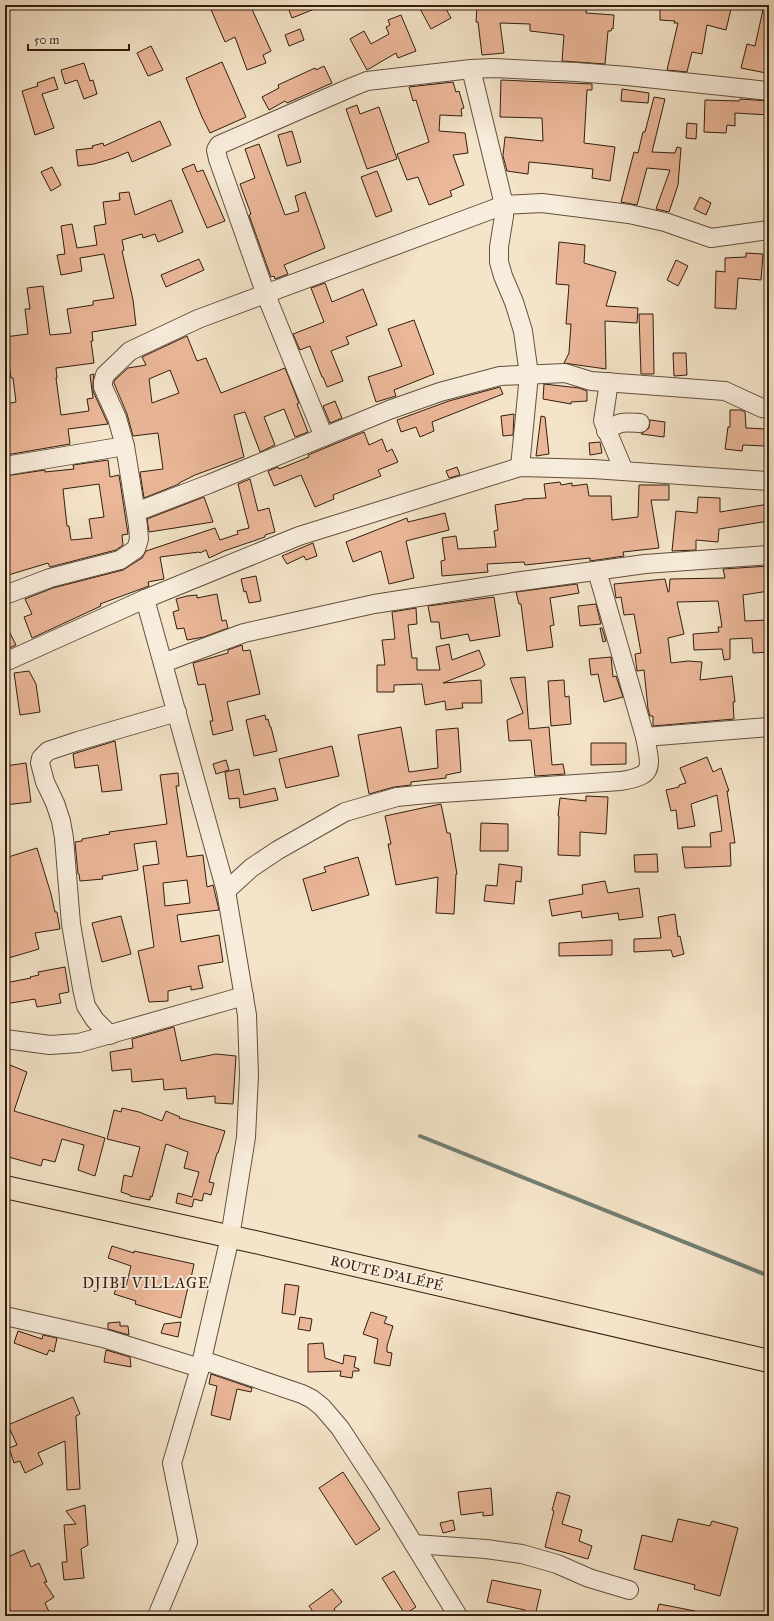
<svg xmlns="http://www.w3.org/2000/svg" width="774" height="1621" viewBox="0 0 774 1621" font-family="'IM FELL Great Primer',serif">
	<style>
		.lines { fill: none; stroke-linecap: round; stroke-linejoin: round }
		.stream { stroke: #727e71; stroke-width: 4 }
		.building { fill: #ebb799; stroke: #321d0e; fill-rule: evenodd }
		.minor-casing { stroke: #624f3d; stroke-width: 20 }
		.major-casing { stroke: #321d0e; stroke-width: 24 }
		.minor { stroke: #f8eddc; stroke-width: 18 }
		.major { stroke: #f4e4c9; stroke-width: 22 }
		.labels { text-anchor: middle; stroke-width: 4; stroke-linejoin: round; paint-order: stroke }
		.street-label { font-size: 14px; fill: #321d0e; stroke: #f8eddc }
		.neighbourhood-label { font-size: 15px; letter-spacing: 1px; fill: #321d0e; stroke: #f8eddc }
	</style>
	<rect width="100%" height="100%" fill="#f4e4c9"/>
	<filter id="stains"><feTurbulence type="fractalNoise" baseFrequency=".005" numOctaves="4"/><feColorMatrix values="0 0 0 0 .2 0 0 0 0 .09 0 0 0 0 .02 0 0 0 .5 -.17"/></filter>
	<radialGradient id="worn" r=".72"><stop offset=".6" stop-color="#630" stop-opacity="0"/><stop offset="1" stop-color="#630" stop-opacity=".3"/></radialGradient>
	<g class="lines">
		<polyline class="stream" points="420,1136 769,1276"/>
	</g>
	<g class="building">
		<polygon points="209,5 250,5 271,51 263,55 266,63 247,70 235,37 225,42"/>
		<polygon points="287,5 322,5 322,6 292,18"/>
		<polygon points="418,5 444,5 451,18 431,29"/>
		<polygon points="540,5 587,5 586,13 614,15 613,29 612,28 611,31 608,31 605,64 562,61 564,35 530,31 530,24 500,23 504,53 482,55 478,22 476,22 477,6 540,9"/>
		<polygon points="660,5 732,5 726,30 707,25 702,54 692,52 687,72 667,70 678,23 674,23 675,21 660,20"/>
		<polygon points="764,5 769,6 769,58 766,73 741,68 747,44 755,46"/>
		<polygon points="401,15 416,51 398,58 396,53 367,70 350,39 364,31 371,44 389,34 386,27 390,25 388,20"/>
		<polygon points="300,29 304,40 289,46 285,35"/>
		<polygon points="151,46 163,70 148,76 137,53"/>
		<polygon points="222,62 246,117 210,133 202,117 186,78"/>
		<polygon points="84,63 90,81 93,80 97,94 84,99 77,80 65,84 61,70"/>
		<polygon points="324,66 332,83 287,103 285,101 269,110 262,97 279,88 278,85 315,68 316,70"/>
		<polygon points="54,77 58,89 42,94 54,128 35,135 22,91 38,86 37,83"/>
		<polygon points="501,80 592,84 592,90 587,90 584,143 615,147 610,181 592,178 593,169 550,164 529,162 528,174 507,171 503,156 505,137 543,141 542,118 500,117"/>
		<polygon points="453,82 456,92 459,91 464,108 461,109 462,116 440,115 439,131 465,133 468,153 453,155 464,185 450,191 452,196 429,205 418,177 407,180 397,154 429,142 416,100 413,101 409,87"/>
		<polygon points="622,89 649,93 648,103 621,101"/>
		<polygon points="654,97 665,99 652,152 675,153 677,147 681,148 678,185 669,212 656,209 670,170 647,168 637,205 621,202 634,152 638,153 643,132 645,132"/>
		<polygon points="740,99 769,101 769,115 735,113 735,126 727,125 726,133 704,132 705,100 739,101"/>
		<polygon points="357,105 360,114 379,107 397,159 367,169 346,109"/>
		<polygon points="160,121 171,145 132,162 128,152 114,158 94,164 78,166 76,150 93,148 92,146 103,143 104,146"/>
		<polygon points="687,123 697,124 696,139 686,138"/>
		<polygon points="292,131 301,162 287,166 278,135"/>
		<polygon points="259,144 285,215 299,211 295,196 305,192 325,248 284,265 288,274 275,279 274,276 271,277 249,215 251,214 240,184 255,178 245,149"/>
		<polygon points="194,164 197,172 203,170 225,221 207,228 182,169"/>
		<polygon points="52,167 61,185 51,191 41,172"/>
		<polygon points="377,171 392,211 376,217 361,177"/>
		<polygon points="129,192 135,215 171,200 183,232 158,242 155,234 143,238 142,234 122,240 124,250 122,251 133,300 136,325 92,332 93,341 91,341 94,363 56,368 57,378 56,378 61,415 89,411 87,399 93,398 90,375 94,374 93,382 93,391 108,424 68,429 70,444 6,455 5,404 16,402 13,378 11,378 9,365 5,365 5,337 28,334 25,309 30,309 27,288 43,286 50,335 71,333 67,309 93,305 93,301 114,298 104,254 80,258 82,271 61,275 57,255 65,254 61,226 72,224 77,248 97,245 94,226 106,224 103,202 120,200 119,193"/>
		<polygon points="700,197 711,203 706,215 694,209"/>
		<polygon points="559,242 585,245 584,263 616,272 606,306 638,308 637,323 605,321 606,369 564,363 569,353 571,324 566,324 569,285 556,284"/>
		<polygon points="746,253 763,254 761,280 738,278 736,309 715,308 716,271 725,272 725,258 746,257"/>
		<polygon points="199,259 204,270 166,287 161,275"/>
		<polygon points="676,260 688,266 678,286 667,280"/>
		<polygon points="325,283 332,302 363,289 377,325 346,337 349,344 331,351 343,381 327,387 323,377 322,377 310,346 300,350 293,334 324,322 311,288"/>
		<polygon points="639,314 653,314 654,374 641,374"/>
		<polygon points="414,320 434,374 394,390 396,396 376,402 368,377 402,366 388,329"/>
		<path d="M187 336 197 361 206 358 221 393 285 368 299 403 297 404 308 432 295 437 284 409 264 417 275 445 260 452 245 412 234 415 244 457 195 475 179 483V484L144 498 140 472 163 469 158 433 133 436 127 414 114 383V381L128 368 146 365 142 357ZM170 370 179 393 152 403 149 379Z"/>
		<polygon points="673,353 686,353 687,375 674,376"/>
		<polygon points="544,384 579,388 587,391 587,401 571,402 571,404 543,399"/>
		<polygon points="500,387 503,394 432,422 434,431 420,437 416,427 401,432 397,420 449,401"/>
		<polygon points="335,401 342,418 330,423 323,406"/>
		<polygon points="730,410 741,410 745,412 746,428 766,429 765,446 743,445 742,451 725,449 728,427 730,427"/>
		<polygon points="514,414 513,435 503,436 501,416"/>
		<polygon points="541,416 545,417 549,454 536,456"/>
		<polygon points="650,420 665,422 664,437 641,434 649,428"/>
		<polygon points="364,432 369,445 382,439 387,452 392,449 398,462 378,470 381,476 333,495 334,499 315,507 301,475 274,486 268,471 278,467 279,469 309,457 308,455"/>
		<polygon points="600,442 602,453 590,455 589,443"/>
		<path d="M108 460 110 477 119 475 128 534 122 535 123 545 116 550 50 567 48 563 5 576V515H8L5 490V476L45 470V472L74 469 73 465ZM99 484 104 517 89 519 92 538 71 540 69 526H67L63 489Z"/>
		<polygon points="457,467 460,475 449,478 446,471"/>
		<polygon points="250,479 258,511 269,508 275,532 265,535 265,537 224,551 209,558 206,550 200,553 199,552 160,557 164,579 148,582 149,586 100,604 101,606 32,638 24,617 32,614 25,599 53,588 123,570 142,558 146,551 215,528 220,540 238,534 237,531 249,528 238,484"/>
		<polygon points="560,482 561,485 572,483 572,486 587,484 589,496 611,496 612,520 638,517 639,485 669,485 669,500 651,500 659,548 623,552 624,556 590,561 590,558 525,565 524,562 487,564 488,572 442,576 441,561 445,560 442,538 456,536 458,549 496,547 494,531 498,530 495,505 523,500 523,499 546,498 544,484"/>
		<polygon points="204,497 213,522 149,532 147,519"/>
		<polygon points="698,497 720,498 720,512 769,504 769,521 719,529 718,542 696,540 696,550 672,551 676,511 697,513"/>
		<polygon points="445,513 449,530 406,541 414,578 389,584 381,551 353,562 346,542 407,518 408,522"/>
		<polygon points="313,543 317,556 306,560 304,556 287,564 282,556"/>
		<polygon points="769,566 769,591 743,595 745,621 769,620 769,638 767,638 769,652 753,653 752,638 730,639 730,659 724,660 722,649 694,650 693,634 719,632 718,627 722,627 718,601 677,602 684,634 668,638 671,663 688,661 702,662 700,680 732,676 735,702 733,702 734,719 653,726 653,716 650,716 648,709 644,670 637,671 635,654 641,653 634,614 624,615 621,597 616,598 614,584 665,579 668,592 669,592 670,579 725,578 723,569"/>
		<polygon points="256,576 261,601 249,603 246,591 244,592 241,579"/>
		<polygon points="577,584 579,593 550,598 554,625 550,626 553,647 527,651 521,604 519,604 516,592"/>
		<polygon points="217,594 222,621 226,620 228,628 204,637 187,640 184,628 177,629 173,612 179,610 176,599 187,596 197,595 197,598"/>
		<polygon points="494,597 500,636 470,641 468,634 441,639 439,622 431,622 428,606"/>
		<polygon points="596,604 601,624 580,626 578,606"/>
		<polygon points="416,608 417,624 408,625 412,658 417,658 417,670 440,670 436,647 449,644 452,660 479,650 485,665 481,668 443,683 481,680 482,703 462,703 463,708 446,710 445,701 425,705 422,684 394,685 394,692 377,692 377,665 385,665 382,640 395,639 392,612"/>
		<polygon points="5,623 16,645 5,650"/>
		<polygon points="600,628 602,628 606,641 603,642"/>
		<polygon points="242,645 243,651 250,650 260,694 227,702 233,730 213,735 210,721 213,721 205,684 198,685 193,663 228,653 228,650"/>
		<polygon points="611,657 613,677 616,676 623,697 604,702 598,674 591,675 589,659"/>
		<polygon points="29,671 36,684 40,712 20,715 14,673"/>
		<polygon points="525,677 529,729 549,727 552,765 563,764 565,774 535,776 531,740 509,741 507,720 523,713 510,678"/>
		<polygon points="564,680 565,697 569,696 571,724 551,726 548,681"/>
		<polygon points="265,715 266,720 268,719 270,727 271,727 277,751 254,756 246,720"/>
		<polygon points="401,727 409,772 438,768 436,730 458,728 461,772 446,775 446,778 411,782 411,785 394,787 369,794 358,735"/>
		<polygon points="115,741 122,790 102,792 98,765 75,768 73,754"/>
		<polygon points="591,743 626,743 626,764 591,765"/>
		<polygon points="332,746 339,776 286,788 279,759"/>
		<polygon points="707,757 713,772 721,768 729,791 727,791 735,843 730,843 731,866 685,868 682,847 711,847 710,833 722,831 717,795 691,804 695,826 678,829 676,810 671,811 666,790 679,787 679,785 686,783 680,768"/>
		<polygon points="226,760 229,770 216,774 213,764"/>
		<polygon points="26,763 31,802 5,805 5,766"/>
		<polygon points="239,769 244,795 275,788 278,800 240,808 239,798 229,799 225,772"/>
		<path d="M178 773 179 786H176L187 857 203 855 207 887 213 885 219 910 177 915 181 942 219 935 223 962 198 966 203 988 191 990V986L168 991V1001L149 1002 138 951 154 947 143 866 159 864 156 841 134 844 138 870 102 876 103 879 80 881 79 874H78L75 842 82 841V839L110 834 109 832 167 824 160 775ZM187 880 190 903 165 906 163 883Z"/>
		<polygon points="586,796 608,797 606,834 580,832 580,856 558,855 559,816 558,816 560,798 586,801"/>
		<polygon points="441,804 447,833 450,833 457,874 456,874 454,914 436,913 438,877 396,885 388,844 391,844 385,816"/>
		<polygon points="481,823 508,824 508,851 480,851"/>
		<polygon points="37,848 51,894 55,912 57,912 60,929 35,933 39,949 5,959 5,858"/>
		<polygon points="657,854 658,872 635,872 634,855"/>
		<polygon points="358,857 369,895 312,911 303,879 326,872 324,867"/>
		<polygon points="499,864 522,867 521,882 516,881 514,904 484,901 486,885 497,886"/>
		<polygon points="605,881 608,893 639,888 643,917 619,920 618,913 582,918 581,911 552,916 549,900 583,894 582,885"/>
		<polygon points="675,914 678,937 680,936 684,954 673,957 671,950 634,952 634,939 661,938 658,917"/>
		<polygon points="121,916 131,954 102,962 92,923"/>
		<polygon points="612,940 612,955 559,956 559,943"/>
		<polygon points="65,967 69,992 59,994 61,1003 37,1007 35,999 5,1004 5,983 31,978 30,977 39,975 38,972"/>
		<polygon points="174,1027 181,1061 216,1054 236,1056 233,1104 215,1103 215,1096 187,1099 186,1088 164,1090 163,1079 132,1082 131,1069 112,1071 110,1052 133,1048 132,1039"/>
		<polygon points="10,1065 27,1072 14,1111 105,1138 95,1176 78,1170 84,1145 62,1139 55,1162 43,1159 41,1166 5,1156 5,1078"/>
		<polygon points="122,1108 139,1112 162,1121 166,1111 180,1117 179,1118 225,1131 218,1153 217,1153 209,1182 214,1183 211,1195 204,1193 202,1201 194,1199 192,1207 176,1203 178,1193 192,1197 199,1172 184,1168 188,1152 166,1144 152,1197 150,1196 150,1200 130,1196 130,1195 121,1192 124,1175 132,1177 140,1147 107,1139 114,1110 121,1112"/>
		<polygon points="112,1246 134,1253 134,1251 194,1264 191,1278 190,1278 181,1318 135,1304 136,1301 114,1294 118,1283 126,1286 131,1266 108,1258"/>
		<polygon points="285,1284 299,1286 295,1315 282,1313"/>
		<polygon points="371,1312 387,1317 384,1323 393,1326 387,1346 387,1352 392,1353 390,1366 374,1363 378,1339 363,1334"/>
		<polygon points="300,1317 312,1319 310,1331 298,1329"/>
		<polygon points="120,1322 120,1326 128,1326 129,1335 108,1329 108,1323"/>
		<polygon points="181,1322 178,1337 161,1333 164,1324"/>
		<polygon points="18,1331 42,1339 43,1335 57,1338 54,1352 49,1350 47,1355 14,1343"/>
		<polygon points="323,1343 325,1358 343,1364 344,1355 356,1357 354,1367 359,1369 359,1371 353,1371 352,1378 340,1376 341,1371 308,1372 308,1344"/>
		<polygon points="106,1350 130,1357 131,1367 104,1362"/>
		<polygon points="211,1374 252,1388 251,1392 237,1389 230,1420 211,1415 217,1386 209,1384"/>
		<polygon points="73,1397 80,1414 76,1416 80,1489 67,1490 65,1441 38,1453 43,1464 25,1473 20,1461 14,1463 9,1448 17,1445 8,1425"/>
		<polygon points="343,1472 380,1529 356,1545 319,1488"/>
		<polygon points="491,1488 493,1515 483,1516 483,1512 461,1515 458,1492"/>
		<polygon points="557,1492 570,1496 562,1524 582,1530 579,1541 592,1546 588,1559 545,1547 554,1511 552,1510"/>
		<polygon points="85,1505 88,1545 81,1549 84,1578 64,1580 62,1562 67,1562 64,1525 76,1524 66,1511"/>
		<polygon points="678,1519 710,1526 712,1521 738,1528 720,1596 694,1589 695,1585 634,1569 642,1535 672,1542"/>
		<polygon points="453,1520 455,1530 443,1533 440,1523"/>
		<polygon points="24,1550 31,1567 39,1563 47,1582 44,1582 54,1597 45,1603 51,1616 12,1616 5,1597 5,1558"/>
		<polygon points="394,1571 416,1607 405,1614 382,1578"/>
		<polygon points="492,1580 541,1590 535,1616 524,1616 525,1610 487,1602"/>
		<polygon points="332,1589 342,1602 334,1609 338,1616 316,1616 309,1606"/>
		<polygon points="659,1604 695,1611 695,1616 656,1616"/>
	</g>
	<g class="lines">
		<defs>
			<g id="minor">
				<polyline points="471,69 504,205 504,216 499,247 499,262 503,276 514,302 523,331 529,375 520,467"/>
				<polyline points="609,382 603,421 624,471"/>
				<path d="M606 431C621 421 623 422 640 423"/>
				<polyline points="324,437 266,295 218,159 216,150 219,145 352,87 367,81 471,69 493,68 576,72 627,76 769,91"/>
				<polyline points="5,466 125,446"/>
				<polyline points="136,512 209,484 389,410 440,392 500,376 565,373 591,381 725,391 762,408 769,409"/>
				<polyline points="5,595 50,578 120,560 136,549 139,539 138,526 125,446 117,418 103,387 103,382 105,375 130,351 198,319 504,205 542,203 629,214 665,222 711,238 769,230"/>
				<polyline points="145,599 226,891 247,1015 249,1075 246,1137 230,1237 200,1368 172,1463 188,1542 157,1616"/>
				<polyline points="5,662 145,599 299,536 520,467 593,469 769,481"/>
				<polyline points="163,663 244,633 374,604 515,582 645,564 769,555"/>
				<polyline points="645,737 769,727"/>
				<path d="M226 891 251 868 278 850 345 812 397 797 427 794 621 781C655 775 651 768 645 737L597 571"/>
				<polyline points="110,1035 95,1020 86,1006 82,988 71,924 64,838 61,821 55,803 45,782 40,763 41,758 48,751 78,741 177,712"/>
				<polyline points="5,1039 50,1045 79,1043 244,996"/>
				<polyline points="5,1316 103,1338 200,1368"/>
				<polyline points="202,1360 302,1394 312,1399 322,1407 340,1428 380,1489 458,1616"/>
				<polyline points="414,1544 486,1549 522,1554 557,1564 589,1578 629,1590"/>
			</g>
			<polyline id="major" points="5,1187 255,1242 769,1361"/>
		</defs>
		<use href="#minor" class="minor-casing"/>
		<use href="#major" class="major-casing"/>
		<use href="#minor" class="minor"/>
		<use href="#major" class="major"/>
	</g>
	<g class="labels">
		<g class="street-label">
			<text transform="translate(387 1273) rotate(13)" y="5">ROUTE D'ALÉPÉ</text>
		</g>
		<g class="neighbourhood-label">
			<text x="146" y="1288">DJIBI VILLAGE</text>
		</g>
	</g>
	<rect width="774" height="1621" fill="none" stroke="#f4e4c9" stroke-width="20"/>
	<rect x="6" y="6" width="762" height="1609" fill="none" stroke="#321d0e" stroke-width="2"/>
	<rect x="10" y="10" width="754" height="1601" fill="none" stroke="#321d0e"/>
	<path d="M28 44v6h101v-6" fill="none" stroke="#321d0e" stroke-width="2"/>
	<text x="34" y="44" font-size="12" fill="#321d0e" stroke="#f8eddc" stroke-width="3" paint-order="stroke">50 m</text>
	<rect width="100%" height="100%" filter="url(#stains)"/>
	<rect width="100%" height="100%" fill="url(#worn)"/>
</svg>
